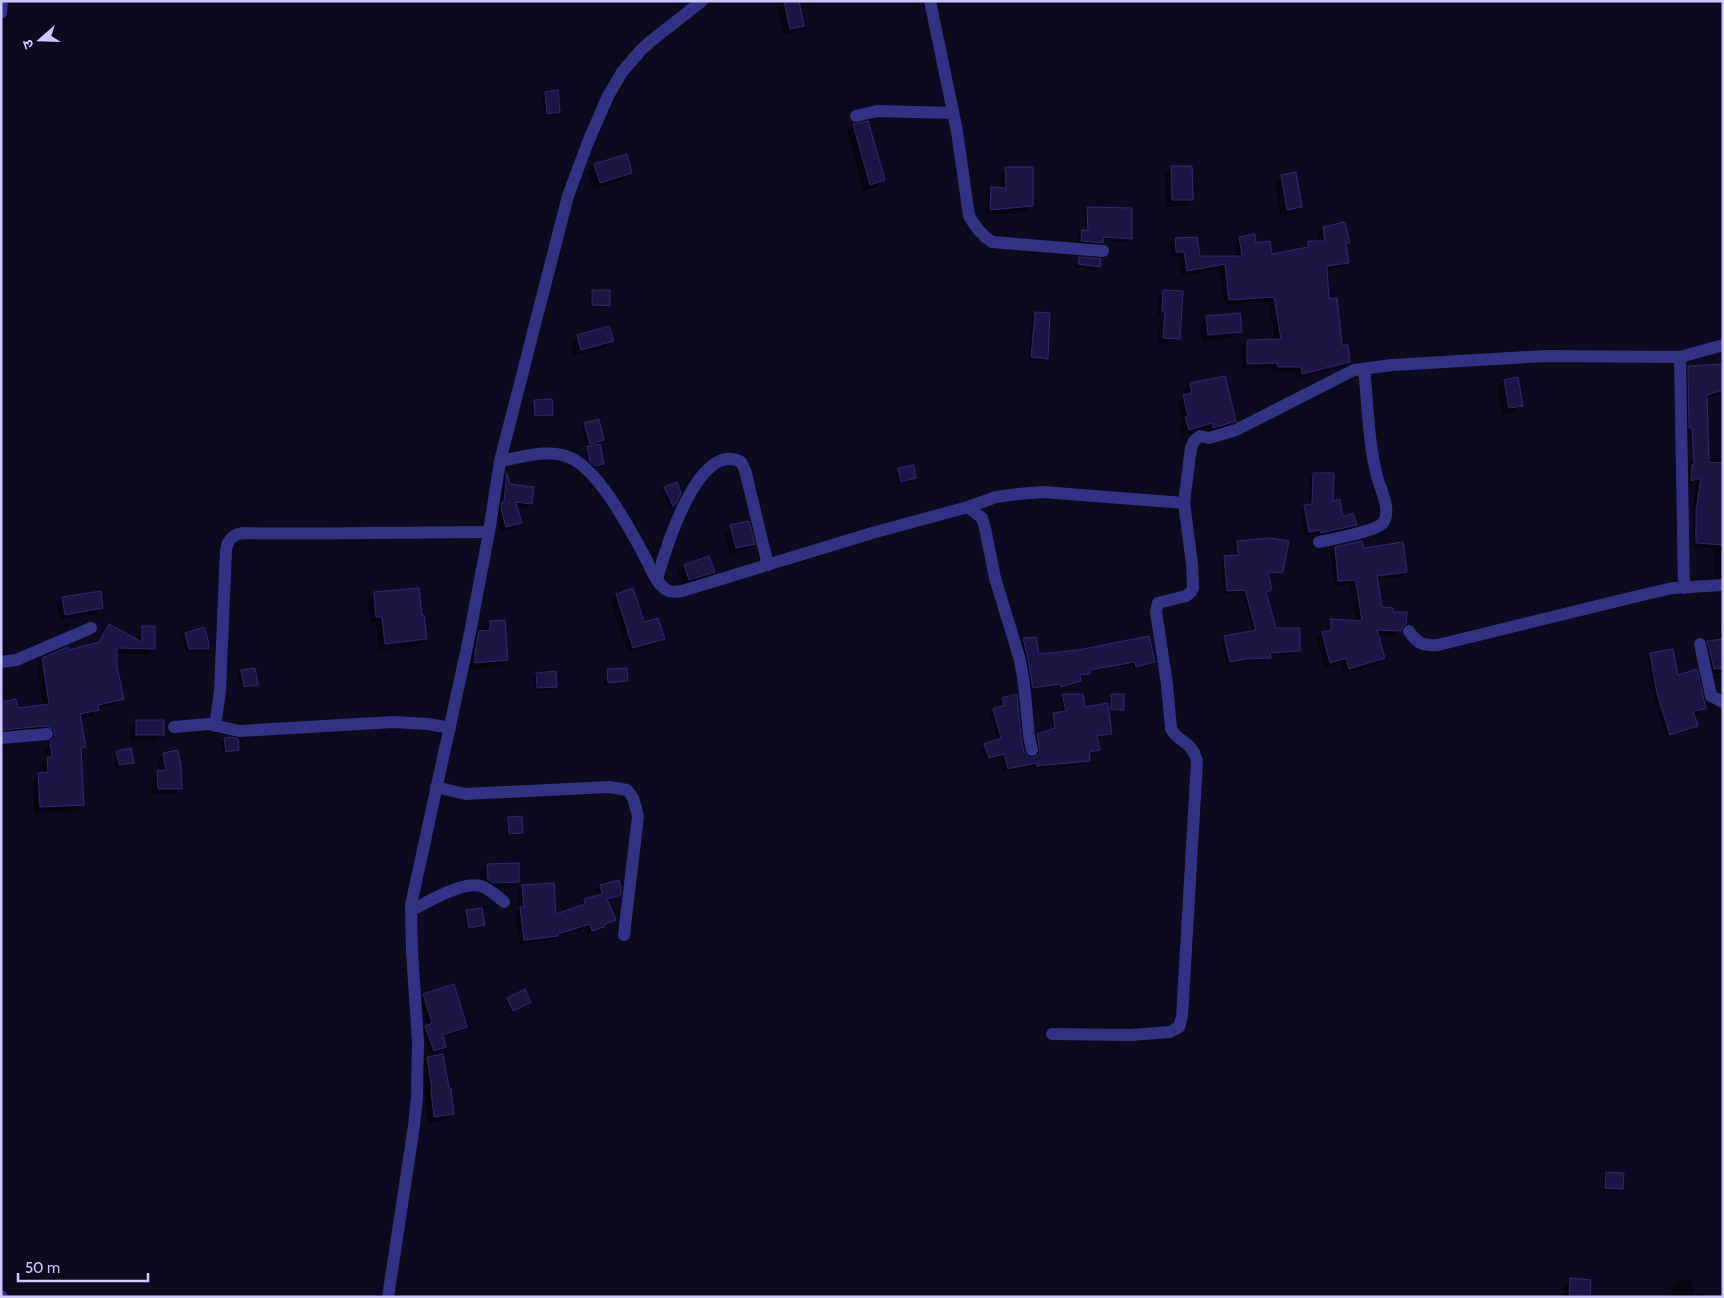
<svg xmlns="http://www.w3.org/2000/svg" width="1724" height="1298" viewBox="0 0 1724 1298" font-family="Cabin,'Noto Sans Devanagari',sans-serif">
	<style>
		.shadow { fill: #0007 }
		.building { fill: #1c1541; stroke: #31256f }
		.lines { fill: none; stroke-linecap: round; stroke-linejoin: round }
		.minor { stroke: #323182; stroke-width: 12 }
	</style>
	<rect width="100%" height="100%" fill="#0d0a1f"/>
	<g class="shadow">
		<polygon points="776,1 797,1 803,25 796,32 784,35"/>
		<polygon points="546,93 559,112 556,115 544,116 543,96"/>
		<polygon points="868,123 883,180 877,187 863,191 847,132 853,125"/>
		<polygon points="595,165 631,173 624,179 593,189 588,172"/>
		<polygon points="1172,168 1192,199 1185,206 1165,207 1165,174"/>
		<polygon points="1006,169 1032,206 1026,212 985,215 985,195 991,189 1000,189 1000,175"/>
		<polygon points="1281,176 1301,207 1294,214 1280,216 1275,183"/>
		<polygon points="1087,208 1130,209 1131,239 1128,242 1102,240 1099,245 1078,244 1079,234 1082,231 1086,231 1084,211"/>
		<polygon points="1344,224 1348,242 1345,246 1347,262 1342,268 1326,270 1328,300 1341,347 1349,361 1343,367 1297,378 1296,372 1273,372 1272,368 1242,369 1242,347 1247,341 1275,340 1269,302 1224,305 1220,269 1182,276 1179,257 1171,257 1170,245 1176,240 1199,257 1237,258 1234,244 1240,238 1255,245 1271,255 1303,250 1309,242 1319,242 1318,234 1323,228"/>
		<polygon points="1079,258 1099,267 1096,270 1076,267 1076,262"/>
		<polygon points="593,291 609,305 605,308 589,308 590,294"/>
		<polygon points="1163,291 1178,338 1173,344 1158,343 1160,317 1157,317 1158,297"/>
		<polygon points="1035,314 1047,358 1044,361 1029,360 1032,317"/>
		<polygon points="1207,317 1241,331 1234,338 1202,341 1200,324"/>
		<polygon points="577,336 612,340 606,347 574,356 571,343"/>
		<polygon points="1723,366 1723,393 1706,398 1702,436 1689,435 1689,432 1686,432 1685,372 1689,367"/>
		<polygon points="1504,381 1522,405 1515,412 1502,414 1497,388"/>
		<polygon points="1191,384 1234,421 1228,427 1207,434 1206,429 1183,436 1179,425 1182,422 1178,403 1185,396 1184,391"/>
		<polygon points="534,401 551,414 548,417 532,418 531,404"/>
		<polygon points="584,424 603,440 600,443 593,445 603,464 600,467 591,468 588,465 585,451 587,448 581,427"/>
		<polygon points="1694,458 1723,460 1723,582 1715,581 1714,548 1693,547 1693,515 1697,481 1688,484 1690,462"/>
		<polygon points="899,470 915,478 912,481 898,484 896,473"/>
		<polygon points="1313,474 1342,518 1356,525 1352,529 1317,537 1316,534 1305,535 1301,510 1305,506 1309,506 1309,479"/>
		<polygon points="506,475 509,485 531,503 526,508 516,507 521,522 515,528 501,532 496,515 497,509 499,506 502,480"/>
		<polygon points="665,488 675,504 670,508 662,491"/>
		<polygon points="731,526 753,544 746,550 729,554 724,533"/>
		<polygon points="1237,542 1282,571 1278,575 1267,576 1271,590 1265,594 1275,629 1298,651 1295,654 1269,656 1266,661 1241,662 1226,665 1222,640 1225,637 1253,632 1242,592 1224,594 1221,561 1224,558 1235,557 1234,545"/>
		<polygon points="1336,548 1363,549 1406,572 1400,577 1377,580 1381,608 1401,628 1395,636 1377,635 1384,658 1379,663 1344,673 1341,662 1325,667 1317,638 1322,633 1326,633 1327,626 1332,621 1356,622 1351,587 1349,584 1334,586 1331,553"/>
		<polygon points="708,558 713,572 707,579 682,586 678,573 684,566"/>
		<polygon points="374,593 421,617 426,638 419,645 379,650 376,623 370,623 368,600"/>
		<polygon points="617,595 644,624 663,638 657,644 628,653 611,601"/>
		<polygon points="62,598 102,607 96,613 59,620 57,603"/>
		<polygon points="1723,618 1723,672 1708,674 1703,648 1708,642 1720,641 1719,622"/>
		<polygon points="490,622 507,659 500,666 469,670 468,659 472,639 479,632 484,632 483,629"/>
		<polygon points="109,625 136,641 137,633 143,627 154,648 148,654 116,654 116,667 122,698 116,704 97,709 92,716 79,719 85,747 80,751 83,805 77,811 34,813 32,780 39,774 42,774 41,764 46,760 44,749 49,744 50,741 48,736 1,735 1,692 3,702 17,710 43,706 37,666 43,659 96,644 103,631"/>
		<polygon points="185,634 207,649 204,652 186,652 182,637"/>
		<polygon points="1,636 5,653 1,657"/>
		<polygon points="1035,638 1038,656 1154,661 1151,664 1133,669 1132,664 1089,672 1086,677 1079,677 1080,681 1077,684 1058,689 1057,686 1030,690 1020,643 1023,640"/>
		<polygon points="1651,654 1677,677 1704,709 1700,713 1693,714 1696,725 1692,729 1666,738 1654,699 1647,658"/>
		<polygon points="608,670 627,681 624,684 605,685 605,674"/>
		<polygon points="241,671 257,684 254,687 241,689 238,674"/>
		<polygon points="536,674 556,686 553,689 535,691 533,677"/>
		<polygon points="1063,695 1084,708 1109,704 1109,698 1112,695 1123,709 1120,712 1108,712 1111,734 1107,737 1096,739 1099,749 1095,753 1088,754 1089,760 1085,764 1034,769 1033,766 1004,772 1001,756 985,761 981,748 985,745 998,741 990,714 994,710 1001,708 999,703 1003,699 1020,737 1023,752 1025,757 1033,759 1037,757 1034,739 1038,735 1052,730 1050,718 1053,714 1063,713 1060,699"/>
		<polygon points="137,721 163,734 156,741 130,741 130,728"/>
		<polygon points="224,740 236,740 238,749 235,752 223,754 221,743"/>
		<polygon points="117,752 132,762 129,765 116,768 114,755"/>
		<polygon points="164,754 181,788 175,794 152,795 152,778 160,772 158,760"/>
		<polygon points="509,818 522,832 519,836 507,836 506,821"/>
		<polygon points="488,865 518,881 511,888 486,889 481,887 481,872"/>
		<polygon points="523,886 555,915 580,907 580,905 584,901 597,897 596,891 601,887 619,894 614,899 607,902 615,920 598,931 587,935 585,928 554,938 552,940 520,944 515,913 520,909 518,891"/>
		<polygon points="466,911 484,925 481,928 466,930 463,914"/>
		<polygon points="424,995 466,1027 462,1031 442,1037 445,1047 441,1051 430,1055 422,1031 428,1026 419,1000"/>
		<polygon points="508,999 530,1002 510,1013 505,1002"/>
		<polygon points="428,1058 453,1114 446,1120 428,1123 425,1098 426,1097 421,1065"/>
		<polygon points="1607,1173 1621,1189 1618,1192 1603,1191 1604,1176"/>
		<polygon points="1571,1279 1589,1297 1563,1297 1564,1286"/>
		<polygon points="1690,1279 1694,1295 1699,1294 1700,1297 1672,1297 1671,1288 1675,1283"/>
	</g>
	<g class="building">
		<polygon points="784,1 799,1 804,26 790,29"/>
		<polygon points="558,90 560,112 547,114 545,92"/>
		<polygon points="868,121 885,180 870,185 853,124"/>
		<polygon points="627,154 632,173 600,183 594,164"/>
		<polygon points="1171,166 1192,166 1193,200 1172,200"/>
		<polygon points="1005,167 1033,167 1033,206 990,210 991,187 1006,188"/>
		<polygon points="1296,172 1302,207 1287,210 1281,175"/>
		<polygon points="1087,207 1132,208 1132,239 1104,237 1103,243 1081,241 1082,230 1088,230"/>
		<polygon points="1345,222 1350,243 1346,243 1349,263 1327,266 1329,299 1337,298 1342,345 1348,345 1350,362 1302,374 1301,367 1278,367 1277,363 1247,364 1247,340 1281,339 1274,297 1229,300 1225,264 1187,271 1184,252 1176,252 1175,238 1197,237 1200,256 1242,256 1239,237 1255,234 1256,243 1270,241 1272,254 1308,247 1308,241 1325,241 1323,227"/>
		<polygon points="1079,257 1101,259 1100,267 1078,264"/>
		<polygon points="592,290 610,290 610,306 592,305"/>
		<polygon points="1163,290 1183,291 1180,339 1163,338 1165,312 1162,312"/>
		<polygon points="1035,312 1050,313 1048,359 1031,357"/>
		<polygon points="1240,313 1242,332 1208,335 1206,316"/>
		<polygon points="609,326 614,341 581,350 577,335"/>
		<polygon points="1723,364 1723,390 1707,395 1709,462 1723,463 1723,545 1696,543 1696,511 1701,478 1691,481 1692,464 1694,465 1692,428 1689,428 1688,366"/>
		<polygon points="1225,376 1236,421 1213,428 1212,423 1189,430 1185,417 1188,416 1183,395 1192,393 1190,383"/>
		<polygon points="1518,377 1523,406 1509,408 1504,380"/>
		<polygon points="552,399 553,415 535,416 534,400"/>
		<polygon points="599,419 604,440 590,444 584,423"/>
		<polygon points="600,444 604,464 595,466 590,462 587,446"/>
		<polygon points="914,465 916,478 901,482 898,468"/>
		<polygon points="507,473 510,484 534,487 532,504 516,502 522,523 506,527 501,509 502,502 504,502"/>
		<polygon points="1313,473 1334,473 1333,501 1340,499 1343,517 1353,513 1357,525 1321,533 1320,530 1309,532 1304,505 1312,504"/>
		<polygon points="677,482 681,493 676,504 673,506 664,487"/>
		<polygon points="749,521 755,544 736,548 730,525"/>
		<polygon points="1270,538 1289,541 1283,572 1268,573 1272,590 1266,592 1276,628 1300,628 1300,651 1270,653 1271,658 1246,659 1230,662 1224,636 1256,630 1245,590 1227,591 1224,556 1238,555 1237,541"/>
		<polygon points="1362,541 1364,548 1403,542 1407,572 1377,576 1382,607 1393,608 1393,612 1407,612 1406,624 1402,627 1401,631 1377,630 1385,658 1349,669 1346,658 1330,663 1322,632 1331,630 1331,619 1362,621 1356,582 1354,580 1338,581 1335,547"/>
		<polygon points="709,556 715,572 689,580 684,565"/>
		<polygon points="419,588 422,616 424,615 427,639 385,644 382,617 376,617 374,592"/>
		<polygon points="633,588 644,622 658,618 665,639 633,648 616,594"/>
		<polygon points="101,591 103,608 65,615 62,597"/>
		<polygon points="505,620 508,660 475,663 475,651 479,631 490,630 490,621"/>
		<polygon points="109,624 142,642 142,626 155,626 155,649 117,648 117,667 124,699 98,705 99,710 80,714 86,747 81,748 84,805 40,807 38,773 48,772 47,757 52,757 50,741 55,737 54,730 46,726 1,730 1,702 16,699 18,708 49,704 42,658 65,648 68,647 69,650 99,642"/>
		<polygon points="204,627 208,640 209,649 189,649 185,633"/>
		<polygon points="1149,636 1155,662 1136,667 1135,662 1090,670 1090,674 1080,675 1081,681 1061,687 1060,684 1033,688 1028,659 1023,638 1036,637 1039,654 1078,650"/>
		<polygon points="1723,639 1723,668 1714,669 1707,641"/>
		<polygon points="1673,649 1678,675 1697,669 1706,709 1693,711 1698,726 1670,735 1657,694 1650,653"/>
		<polygon points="255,668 258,685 244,687 241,670"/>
		<polygon points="627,668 628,681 608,683 607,669"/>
		<polygon points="556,671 557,687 537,688 536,673"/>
		<polygon points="1017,694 1021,738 1024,752 1029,758 1034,758 1040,753 1037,734 1055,728 1053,713 1066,711 1062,694 1083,694 1085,707 1108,703 1112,734 1097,736 1100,750 1089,752 1090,761 1037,766 1036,763 1008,769 1004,754 989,758 984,744 1001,738 993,709 1004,705 1002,698"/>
		<rect x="1111" y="694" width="13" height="16"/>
		<rect x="136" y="720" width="28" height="15"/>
		<polygon points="231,737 238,739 239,750 226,752 224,738"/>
		<polygon points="131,748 134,763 119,765 116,751"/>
		<polygon points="178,750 181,765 182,789 158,789 157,771 166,770 163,753"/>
		<polygon points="522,816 523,833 509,834 508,817"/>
		<polygon points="519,863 519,882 493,883 488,880 487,864"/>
		<polygon points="619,880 621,888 621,895 607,899 616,920 604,925 604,927 592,931 590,924 558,934 558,936 524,940 520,907 524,907 522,885 554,883 556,914 585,904 584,899 602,894 600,885"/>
		<polygon points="482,908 485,925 469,928 466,910"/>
		<polygon points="454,984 467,1027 443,1035 446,1047 434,1051 425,1026 432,1023 423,994"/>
		<polygon points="525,989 531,1002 513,1011 507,998"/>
		<polygon points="443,1054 449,1088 451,1088 454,1114 434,1117 431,1090 432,1090 427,1057"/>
		<polygon points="1606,1172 1624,1173 1623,1189 1605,1188"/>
		<polygon points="1570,1278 1591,1280 1590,1297 1569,1297"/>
	</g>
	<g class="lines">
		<g class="minor">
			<path d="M930 1 957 131 969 216C976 227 981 235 992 242L1103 251"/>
			<polyline points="1,13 2,1"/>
			<polyline points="856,116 877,111 953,113"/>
			<polyline points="1680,357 1684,588"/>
			<path d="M500 461C523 457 549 448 571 458 600 472 629 528 644 555 650 566 656 584 667 590 671 593 677 592 682 591L872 533 968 507 996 497 1018 494 1043 492 1184 503"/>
			<polyline points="968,507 982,518 985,528 995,578 1020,660 1024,684 1029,736 1032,750"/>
			<path d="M1319 542C1332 539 1373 532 1382 524 1393 512 1380 489 1377 476 1368 442 1368 404 1364 369"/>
			<path d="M657 579C665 551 698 439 741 462L745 470 768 565"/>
			<path d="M1409 631C1417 644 1424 646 1438 645L1642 595 1673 588 1723 585"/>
			<polyline points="1700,644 1711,696 1723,702"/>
			<polyline points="1,662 16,660 91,628"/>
			<path d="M215 726 220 691 226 550C228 539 233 534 244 533 326 535 407 532 489 532"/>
			<polyline points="174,727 209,724 239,731 394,722 428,724 450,728"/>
			<polyline points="1,738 47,734"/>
			<polyline points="436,787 465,794 609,787 627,790 633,798 638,816 624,935"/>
			<path d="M411 910C429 902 461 881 481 886 490 889 497 896 504 902"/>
			<path d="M1052 1034 1131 1035 1170 1032 1179 1027 1182 1017 1197 761C1191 739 1179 744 1171 729L1167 685 1156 611 1158 603 1186 596 1191 592 1193 588 1192 564 1184 503 1191 448 1194 441 1200 436 1209 438 1236 430 1354 370 1392 365 1545 356 1680 357 1723 345"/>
			<polyline points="1,1296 2,1297"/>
			<polyline points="388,1297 414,1126 417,1097 418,1041 412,952 411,905 468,643 489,532 500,461 568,196 588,142 608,96 622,72 641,50 651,41 702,1"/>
		</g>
	</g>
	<rect width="1724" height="1298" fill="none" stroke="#cdc8ff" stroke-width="5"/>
	<g transform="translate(40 40) rotate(250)" stroke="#0d0a1f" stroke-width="4" paint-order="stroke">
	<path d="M0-4L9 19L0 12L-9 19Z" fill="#cdc8ff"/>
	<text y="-8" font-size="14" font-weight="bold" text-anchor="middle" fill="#cdc8ff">उ</text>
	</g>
	<path d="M18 1273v8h130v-8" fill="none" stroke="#cdc8ff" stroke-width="2.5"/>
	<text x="25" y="1273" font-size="15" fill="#cdc8ff" stroke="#0d0a1f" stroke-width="4" paint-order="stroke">50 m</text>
</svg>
